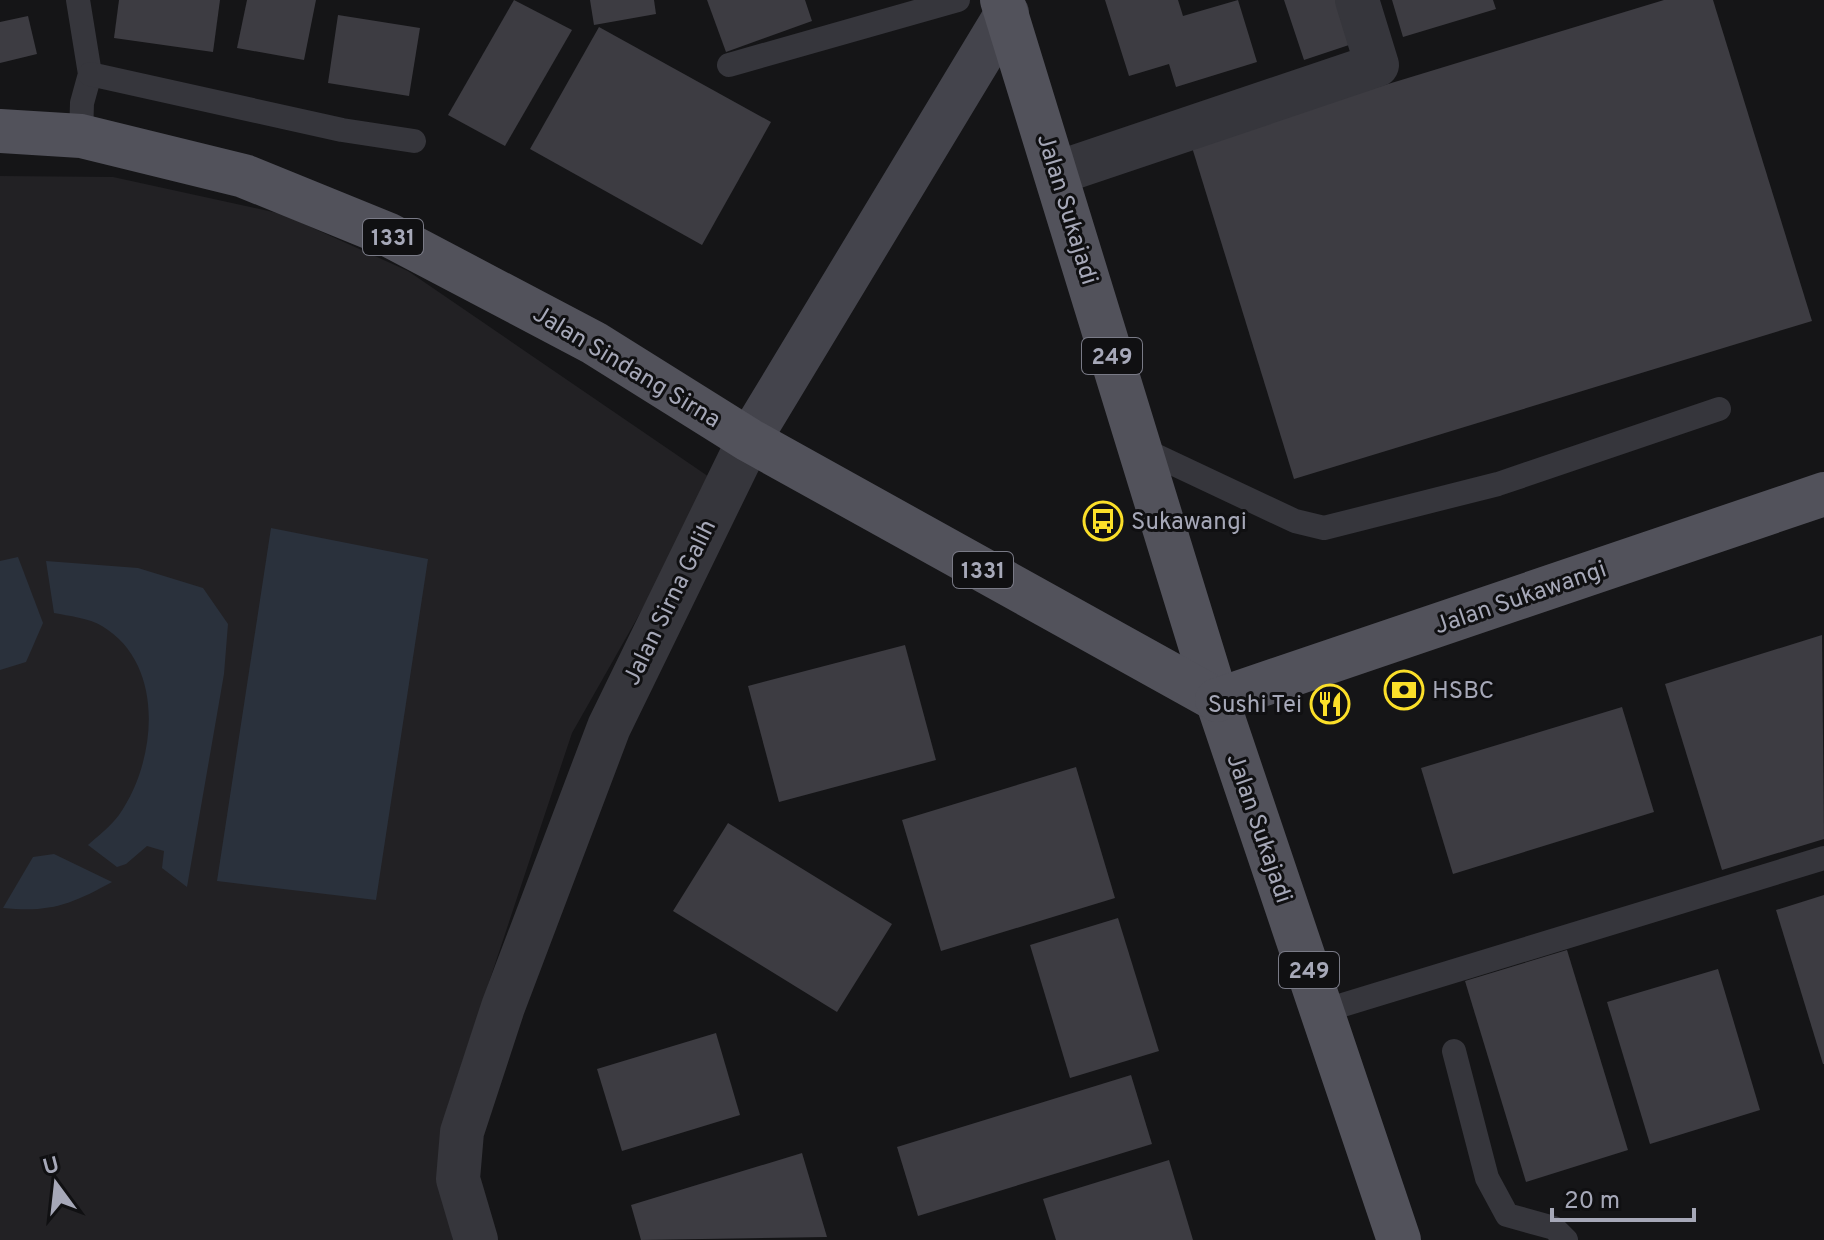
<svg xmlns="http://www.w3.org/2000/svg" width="1824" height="1240" viewBox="0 0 1824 1240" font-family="Overpass,sans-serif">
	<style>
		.built { fill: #222124 }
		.water { fill: #2a313c }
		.building { fill: #3d3c42 }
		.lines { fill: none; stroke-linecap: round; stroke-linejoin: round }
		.lane { stroke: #36363c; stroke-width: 24 }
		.street { stroke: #36363c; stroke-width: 44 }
		.secondary { stroke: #44444c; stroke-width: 44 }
		.primary { stroke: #52525b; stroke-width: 44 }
		.labels { text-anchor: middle; stroke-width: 6; stroke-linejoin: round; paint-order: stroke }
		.shield { fill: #101012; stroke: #797a86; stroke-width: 2 }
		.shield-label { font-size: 22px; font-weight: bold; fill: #a6a8b8 }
		.street-label { font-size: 24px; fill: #a6a8b8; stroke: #101012 }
		.poi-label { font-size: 24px; fill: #a6a8b8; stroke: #101012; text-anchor: start }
	</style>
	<rect width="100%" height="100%" fill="#151517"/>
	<polygon class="built" points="0,176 113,177 282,214 408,271 715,481 572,733 449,1102 439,1173 453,1240 0,1240"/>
	<g class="water">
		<polygon points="271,528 428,559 376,900 217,881"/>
		<polygon points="18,557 43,623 26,662 0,670 0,561"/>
		<path d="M46 561 138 568 203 588 228 624 224 674 187 887 162 868 164 851 147 846 126 864 117 867 88 845C98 836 111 826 119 815 157 761 166 664 102 626 89 618 69 616 54 613Z"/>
		<path d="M54 854 112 882C72 904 50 913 3 908L33 857Z"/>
	</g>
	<g class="building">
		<polygon points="119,0 220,0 213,52 114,38"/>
		<polygon points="247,0 316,0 304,60 237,48"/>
		<polygon points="514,0 572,30 505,146 448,115"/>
		<polygon points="590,0 654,0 656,14 594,25"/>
		<polygon points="707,0 805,0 812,21 726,52"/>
		<polygon points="1105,0 1178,0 1183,16 1238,0 1257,62 1176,87 1169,64 1129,76"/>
		<polygon points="1284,0 1341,0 1355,43 1304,60"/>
		<polygon points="1392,0 1493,0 1496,9 1403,37"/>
		<polygon points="1664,0 1713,0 1812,321 1294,479 1191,144"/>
		<polygon points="338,15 420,28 409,96 328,83"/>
		<polygon points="28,16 37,54 0,63 0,22"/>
		<polygon points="599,27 771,122 702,245 530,149"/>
		<polygon points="1822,635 1824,839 1722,870 1665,684"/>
		<polygon points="905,645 936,760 779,802 748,686"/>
		<polygon points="1622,707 1654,812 1453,874 1421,768"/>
		<polygon points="1076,767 1115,898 941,951 902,820"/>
		<polygon points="728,823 892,924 837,1012 673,911"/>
		<polygon points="1824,895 1824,1064 1823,1064 1776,910"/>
		<polygon points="1118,918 1159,1051 1070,1078 1030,945"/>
		<polygon points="1567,950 1628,1150 1526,1182 1465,981"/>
		<polygon points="1718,969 1760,1110 1650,1144 1607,1002"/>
		<polygon points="716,1033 740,1115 622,1151 597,1069"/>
		<polygon points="1131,1075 1152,1144 918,1216 897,1147"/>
		<polygon points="802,1153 827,1237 641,1240 631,1205"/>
		<polygon points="1169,1160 1193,1240 1056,1240 1043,1199"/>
	</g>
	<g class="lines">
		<g class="lane">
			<polyline points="78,0 90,74 82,103 81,136"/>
			<polyline points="729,65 958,0"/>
			<polyline points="90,74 342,130 414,141"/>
			<polyline points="1140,448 1295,521 1324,528 1498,484 1719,409"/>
			<polyline points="1323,1011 1824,858"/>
			<polyline points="1454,1051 1487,1178 1507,1215 1554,1228 1566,1240"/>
		</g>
		<g class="street">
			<polyline points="1057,173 1377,65 1357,0"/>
			<polyline points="476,1240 458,1179 462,1132 503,1007 609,727 749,440"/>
		</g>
		<polyline class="secondary" points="749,440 1007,13"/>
		<g class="primary">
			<polyline points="1002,0 1217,700 1399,1240"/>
			<polyline points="0,131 81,136 244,176 389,235 594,343 749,440 1217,700"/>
			<polyline points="1217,700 1824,494"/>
		</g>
	</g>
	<defs>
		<symbol id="bus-ring" viewBox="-11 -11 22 22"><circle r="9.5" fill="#101012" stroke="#fbdf29" stroke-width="1.5"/><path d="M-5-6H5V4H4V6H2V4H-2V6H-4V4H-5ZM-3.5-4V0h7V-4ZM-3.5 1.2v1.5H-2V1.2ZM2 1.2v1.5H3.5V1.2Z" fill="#fbdf29"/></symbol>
		<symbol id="bank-ring" viewBox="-11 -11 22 22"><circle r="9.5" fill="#101012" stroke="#fbdf29" stroke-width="1.5"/><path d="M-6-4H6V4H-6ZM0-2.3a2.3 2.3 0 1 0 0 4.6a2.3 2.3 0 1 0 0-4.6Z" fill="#fbdf29"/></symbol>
		<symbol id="restaurant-ring" viewBox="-11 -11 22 22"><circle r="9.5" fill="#101012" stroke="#fbdf29" stroke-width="1.5"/><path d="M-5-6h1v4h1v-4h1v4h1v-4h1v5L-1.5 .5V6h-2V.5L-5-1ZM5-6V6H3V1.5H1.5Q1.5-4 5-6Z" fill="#fbdf29"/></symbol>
	</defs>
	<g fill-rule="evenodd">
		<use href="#bus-ring" x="1081" y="499" width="44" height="44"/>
		<use href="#bank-ring" x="1382" y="668" width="44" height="44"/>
		<use href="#restaurant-ring" x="1308" y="682" width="44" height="44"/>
	</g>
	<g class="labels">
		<g class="shield">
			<rect x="363" y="219" width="60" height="36" rx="6"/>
			<rect x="1082" y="338" width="60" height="36" rx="6"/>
			<rect x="953" y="552" width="60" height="36" rx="6"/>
			<rect x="1279" y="952" width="60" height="36" rx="6"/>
		</g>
		<g class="shield-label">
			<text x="393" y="245">1331</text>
			<text x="1112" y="364">249</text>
			<text x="983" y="578">1331</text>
			<text x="1309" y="978">249</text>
		</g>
		<g class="street-label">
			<text transform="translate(1068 209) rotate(73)" y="8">Jalan Sukajadi</text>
			<text transform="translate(627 366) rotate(31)" y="8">Jalan Sindang Sirna</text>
			<text transform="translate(1520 597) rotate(-19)" y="8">Jalan Sukawangi</text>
			<text transform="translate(669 602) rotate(-64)" y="8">Jalan Sirna Galih</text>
			<text transform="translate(1260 828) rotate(71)" y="8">Jalan Sukajadi</text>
		</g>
		<g class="poi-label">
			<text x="1131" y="529">Sukawangi</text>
			<text x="1432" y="698">HSBC</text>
			<text x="1302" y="712" text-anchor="end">Sushi Tei</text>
		</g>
	</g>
	<g transform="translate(56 1184) rotate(345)" stroke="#101012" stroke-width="6" paint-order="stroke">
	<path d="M0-6L14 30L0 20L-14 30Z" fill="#a6a8b8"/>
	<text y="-12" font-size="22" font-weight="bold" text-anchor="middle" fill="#a6a8b8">U</text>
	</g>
	<path d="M1552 1208v12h142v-12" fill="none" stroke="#a6a8b8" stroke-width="4"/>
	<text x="1564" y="1208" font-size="24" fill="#a6a8b8" stroke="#101012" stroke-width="6" paint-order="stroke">20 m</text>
</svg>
